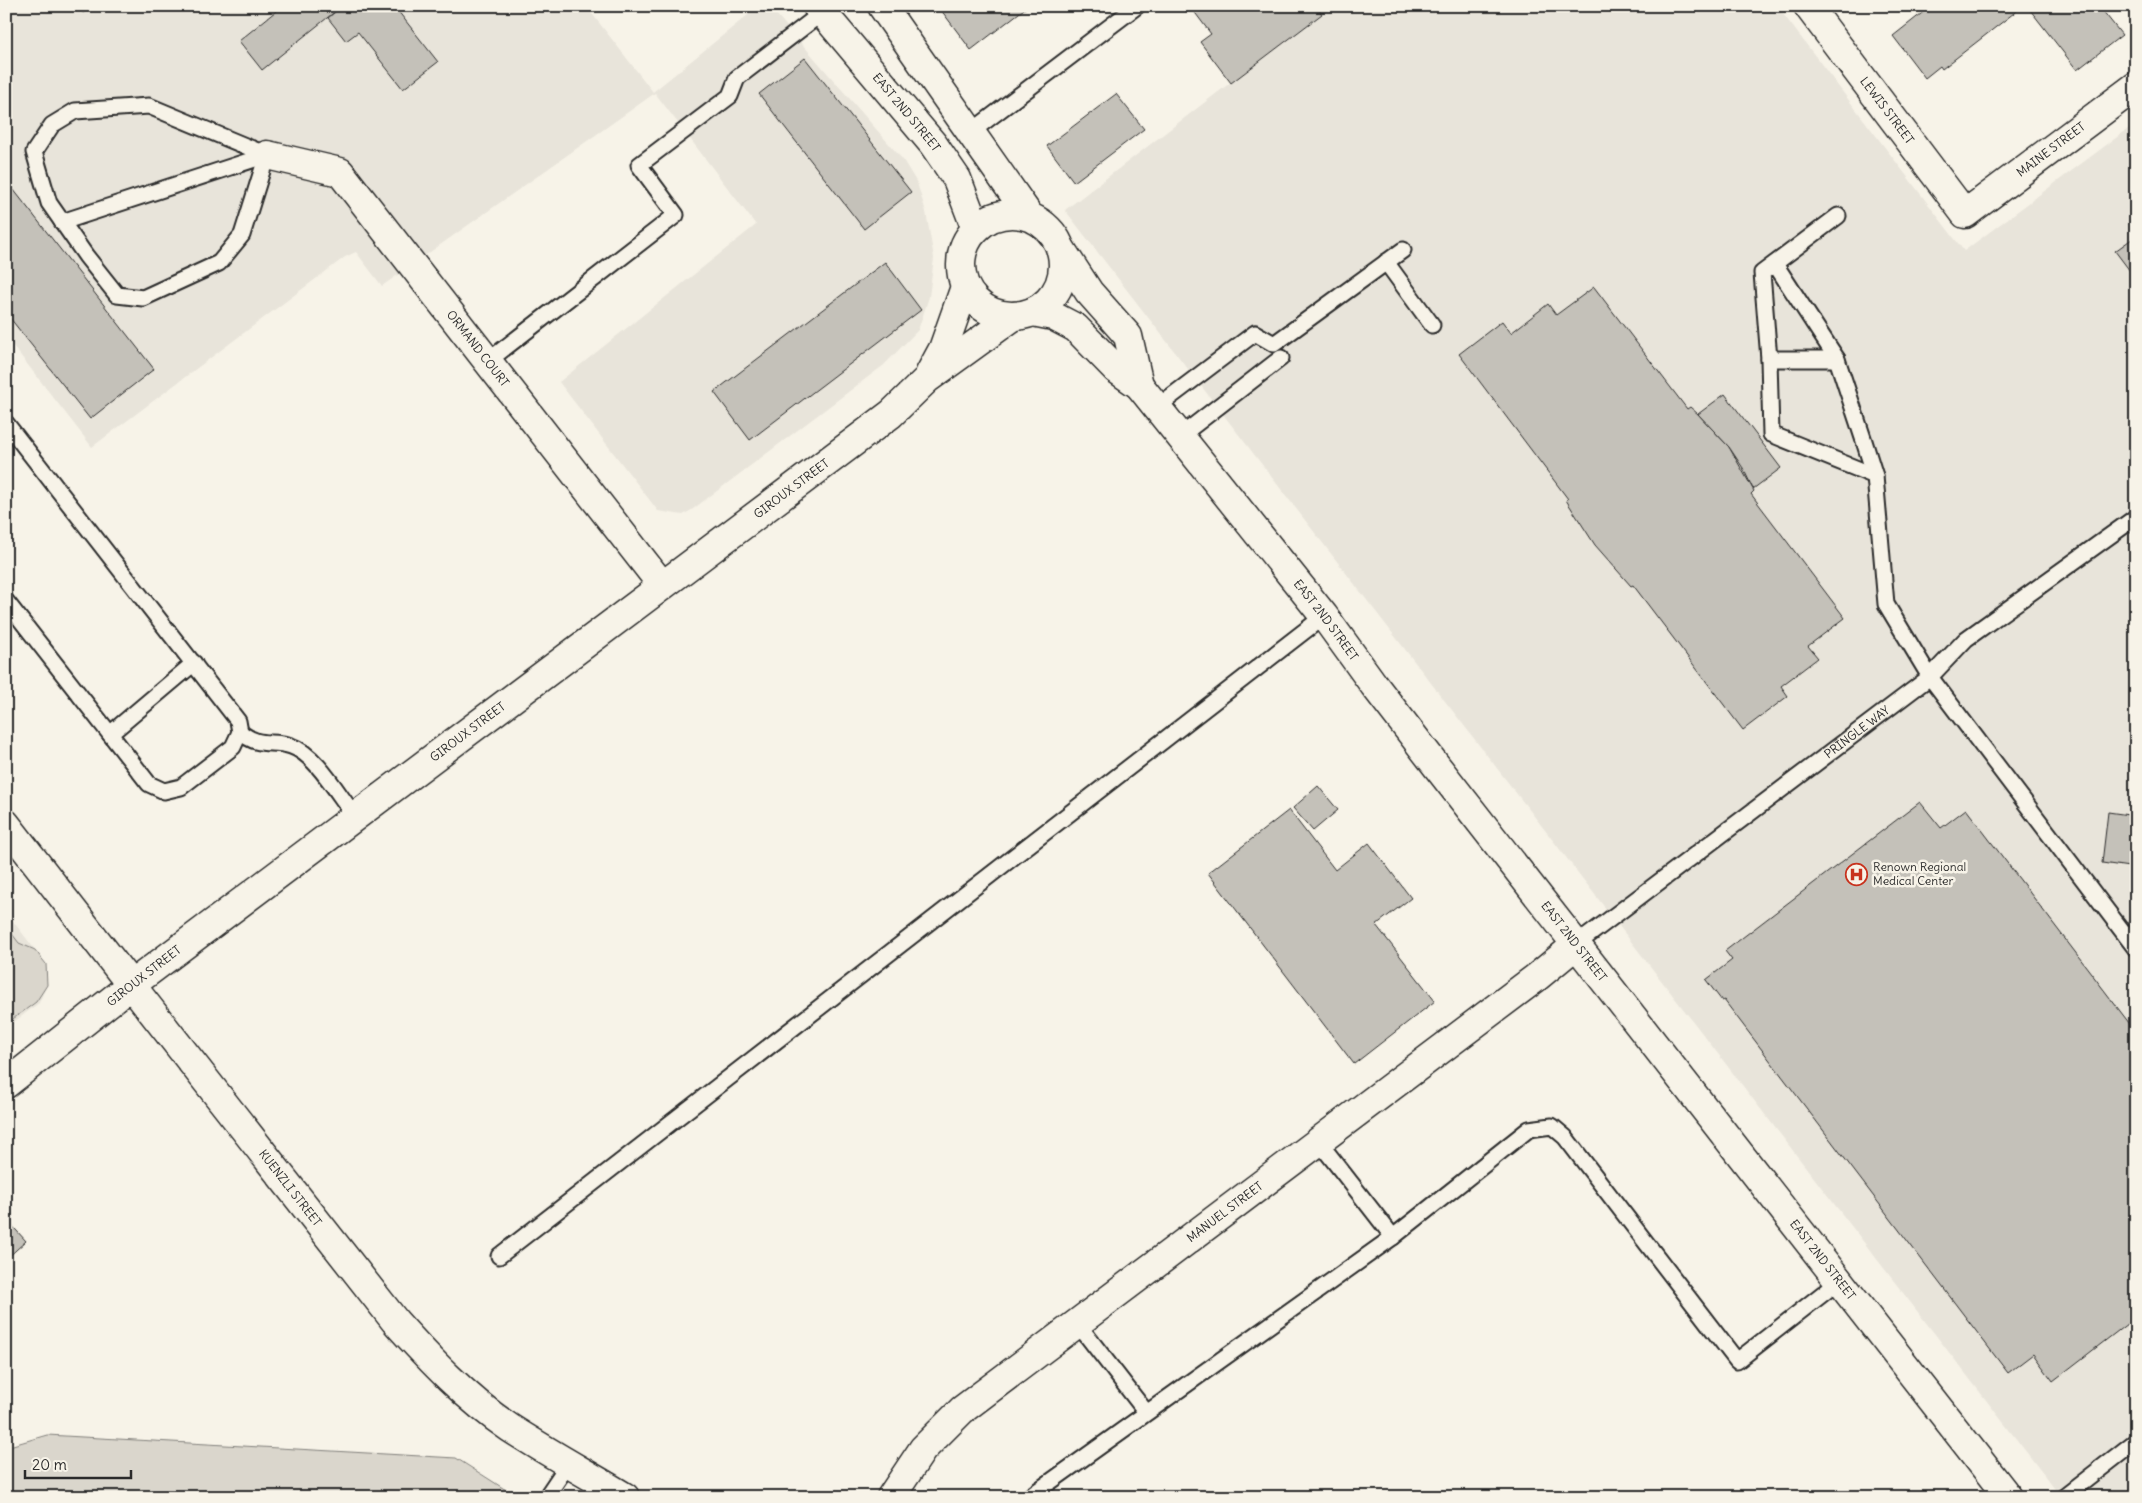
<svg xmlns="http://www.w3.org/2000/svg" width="2142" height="1503" viewBox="0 0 2142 1503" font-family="Delius,sans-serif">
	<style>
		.built { fill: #e8e4da }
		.green { fill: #dad6cc; stroke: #82807c }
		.building { fill: #c4c1b9; stroke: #2b2b2b }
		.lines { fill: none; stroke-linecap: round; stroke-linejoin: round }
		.service-casing { stroke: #2b2b2b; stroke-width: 19 }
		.minor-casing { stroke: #2b2b2b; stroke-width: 31 }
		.tertiary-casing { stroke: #2b2b2b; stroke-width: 31 }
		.secondary-casing { stroke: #2b2b2b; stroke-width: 31 }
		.path { stroke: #2b2b2b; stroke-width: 3; stroke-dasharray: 1 4; stroke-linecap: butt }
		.service { stroke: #f7f3e8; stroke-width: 15 }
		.minor { stroke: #f7f3e8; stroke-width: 28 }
		.tertiary { stroke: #f7f3e8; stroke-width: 28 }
		.secondary { stroke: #f7f3e8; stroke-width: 28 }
		.labels { text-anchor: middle; stroke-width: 5; stroke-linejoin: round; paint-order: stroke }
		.street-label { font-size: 12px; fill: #2b2b2b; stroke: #f7f3e8 }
		.poi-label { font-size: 12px; fill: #2b2b2b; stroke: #f7f3e8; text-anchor: start }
	</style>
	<rect width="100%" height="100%" fill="#f7f3e8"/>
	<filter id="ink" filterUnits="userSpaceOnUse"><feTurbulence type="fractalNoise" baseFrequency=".02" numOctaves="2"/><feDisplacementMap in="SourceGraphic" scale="10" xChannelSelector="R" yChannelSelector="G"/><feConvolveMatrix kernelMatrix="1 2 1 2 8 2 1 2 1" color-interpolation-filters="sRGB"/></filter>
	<g filter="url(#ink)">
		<g class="built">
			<polygon points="6,6 586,6 653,92 759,6 769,6 903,160 917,183 926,212 934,258 929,297 918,330 884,365 693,509 683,515 658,511 559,382 756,225 655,93 382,286 356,252 345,257 92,447 6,337"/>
			<polygon points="1330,6 1777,6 1964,251 2136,123 2136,1497 2061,1497 1065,210"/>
			<polygon points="6,912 46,964 47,985 39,1003 6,1028"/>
		</g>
		<g class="green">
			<polygon points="6,926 19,943 35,950 46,964 47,985 36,1002 6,1024"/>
			<polygon points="47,1435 456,1458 517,1497 6,1497 6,1447"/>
		</g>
		<g class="building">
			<polygon points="78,6 92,6 83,13"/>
			<polygon points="273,6 342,6 262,70 239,41 276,11"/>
			<polygon points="342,6 394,6 438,62 403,89 358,32 346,41 328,18"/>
			<polygon points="938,6 1028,6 971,50"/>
			<polygon points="1190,6 1316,6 1322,14 1231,83 1200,42 1211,34"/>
			<polygon points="1931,6 2023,6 1942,69 1940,66 1925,78 1893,36"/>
			<polygon points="2027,6 2099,6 2122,35 2077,70"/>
			<polygon points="805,58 911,192 864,229 759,94"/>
			<polygon points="1116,94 1144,129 1074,182 1047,146"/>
			<polygon points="6,180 154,369 90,419 6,313"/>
			<polygon points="2136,236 2136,279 2115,251"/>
			<polygon points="885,262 921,310 750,440 714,392"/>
			<polygon points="1594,287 1687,409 1690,407 1698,414 1729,447 1754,491 1751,494 1845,618 1808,646 1818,658 1781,686 1788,696 1743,730 1633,585 1631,586 1595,545 1566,500 1568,499 1459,354 1502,321 1511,333 1548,304 1556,315"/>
			<polygon points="1725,394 1781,468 1753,489 1743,468 1729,447 1698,414"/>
			<polygon points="1318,786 1338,810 1313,831 1293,808"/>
			<polygon points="1920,802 1941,828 1966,809 2136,1032 2136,1317 2053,1381 2033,1354 2008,1373 1724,1000 1722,1001 1706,980 1732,960 1725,951"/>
			<polygon points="1289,810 1335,870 1369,843 1411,898 1376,925 1435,1001 1354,1064 1208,873"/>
			<polygon points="2108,812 2136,816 2136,868 2102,863"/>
			<polygon points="6,1219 26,1241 6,1259"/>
		</g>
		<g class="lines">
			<defs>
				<g id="service">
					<polygon points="149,106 267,155 242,235 219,263 143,298 117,295 86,256 49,203 34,152 52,125 75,111"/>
					<polyline points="971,132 1137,6"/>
					<polyline points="62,222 267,155"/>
					<polyline points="1386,262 1432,325"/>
					<polyline points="1775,264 1837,359 1864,441 1875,476 1886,604 1930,677 2136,949"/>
					<polyline points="1769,359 1762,273 1838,216"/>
					<polyline points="1837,359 1769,359 1771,434 1875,476"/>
					<polyline points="488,361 676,215 639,165 730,96 737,78 823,12"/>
					<polyline points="1157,407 1255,333 1274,344 1403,250"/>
					<polyline points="6,423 238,721 240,732 233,747 181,787 164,791 149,784 6,601"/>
					<polyline points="1179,437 1281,358"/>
					<path d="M240 732C261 749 270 739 291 746 316 754 339 796 355 816"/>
					<polyline points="110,734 194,663"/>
					<path id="s1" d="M1577 944 1930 677 1966 639 2136 517"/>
					<polyline points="1319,1142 1393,1237"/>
					<polyline points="499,1256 1324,616"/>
					<polyline points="1077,1323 1146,1412"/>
					<polyline points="546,1497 569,1463"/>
					<polyline points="1029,1497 1393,1237 1529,1129 1552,1126 1565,1137 1737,1361 1839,1281"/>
					<polyline points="2064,1497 2136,1441"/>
				</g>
				<g id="minor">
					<path id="s2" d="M1808 6 1965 214 2136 86"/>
					<path id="s3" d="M267 155 340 172 662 585"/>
					<polyline points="6,824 131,985 6,1084"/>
					<path id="s4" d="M891 1497 923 1449 962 1410 1537 977 1577 944"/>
				</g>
				<g id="tertiary">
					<polyline points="930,373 943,349 965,287"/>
					<path id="s5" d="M625 1497C587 1474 547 1452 510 1428 467 1399 430 1360 395 1321L131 985 891 414 927 379 1014 316"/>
				</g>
				<g id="secondary">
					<path id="s6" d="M817 6 933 144 957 179 976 229"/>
					<polyline points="882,6 1030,217"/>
					<circle cx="1012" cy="265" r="51"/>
					<polyline points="1061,249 1089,292 1128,336 1139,385"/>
					<path id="s7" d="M1033 312 1053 316 1076 328 1116 369 1139 385 1324 616 1374 685 1435 764 2008 1497"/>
				</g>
			</defs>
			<use href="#service" class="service-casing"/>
			<use href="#minor" class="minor-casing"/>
			<use href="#tertiary" class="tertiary-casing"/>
			<use href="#secondary" class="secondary-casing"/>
			<polyline class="path" points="6,1497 7,1497"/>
			<use href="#service" class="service"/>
			<use href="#minor" class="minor"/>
			<use href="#tertiary" class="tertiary"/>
			<use href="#secondary" class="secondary"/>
		</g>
	</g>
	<defs>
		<symbol id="hospital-ring" viewBox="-11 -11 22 22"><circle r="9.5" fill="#f7f3e8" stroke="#c8321e" stroke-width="1.5"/><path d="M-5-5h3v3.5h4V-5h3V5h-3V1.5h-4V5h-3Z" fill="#c8321e"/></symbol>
	</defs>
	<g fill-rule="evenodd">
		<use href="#hospital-ring" x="1844" y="862" width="25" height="25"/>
	</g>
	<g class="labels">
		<g class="street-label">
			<text dy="4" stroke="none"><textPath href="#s2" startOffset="131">LEWIS STREET</textPath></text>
			<text dy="4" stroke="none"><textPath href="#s6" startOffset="139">EAST 2ND STREET</textPath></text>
			<text dy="4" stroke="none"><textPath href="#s2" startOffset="368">MAINE STREET</textPath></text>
			<text dy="4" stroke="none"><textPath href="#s3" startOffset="299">ORMAND COURT</textPath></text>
			<text dy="4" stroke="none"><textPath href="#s5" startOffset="1545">GIROUX STREET</textPath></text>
			<text dy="4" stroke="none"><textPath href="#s7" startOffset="432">EAST 2ND STREET</textPath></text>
			<text dy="4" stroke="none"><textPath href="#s5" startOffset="1140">GIROUX STREET</textPath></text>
			<text dy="4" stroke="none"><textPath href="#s1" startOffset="351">PRINGLE WAY</textPath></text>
			<text dy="4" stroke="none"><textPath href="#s7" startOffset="838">EAST 2ND STREET</textPath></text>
			<text transform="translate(144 976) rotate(-38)" y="4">GIROUX STREET</text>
			<text transform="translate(290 1188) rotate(52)" y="4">KUENZLI STREET</text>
			<text dy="4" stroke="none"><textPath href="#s4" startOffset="442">MANUEL STREET</textPath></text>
			<text dy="4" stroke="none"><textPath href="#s7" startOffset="1242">EAST 2ND STREET</textPath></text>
		</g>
		<g class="poi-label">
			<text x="1873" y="871">Renown Regional<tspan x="1873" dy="14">Medical Center</tspan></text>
		</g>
	</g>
	<rect width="2142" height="1503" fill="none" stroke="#f7f3e8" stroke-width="25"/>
	<rect x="12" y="12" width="2117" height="1478" fill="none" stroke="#2b2b2b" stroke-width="2" filter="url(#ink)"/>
	<path d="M25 1470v8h106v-8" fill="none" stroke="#2b2b2b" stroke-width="2.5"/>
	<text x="32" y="1470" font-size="15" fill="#2b2b2b" stroke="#f7f3e8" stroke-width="4" paint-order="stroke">20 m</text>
</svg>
